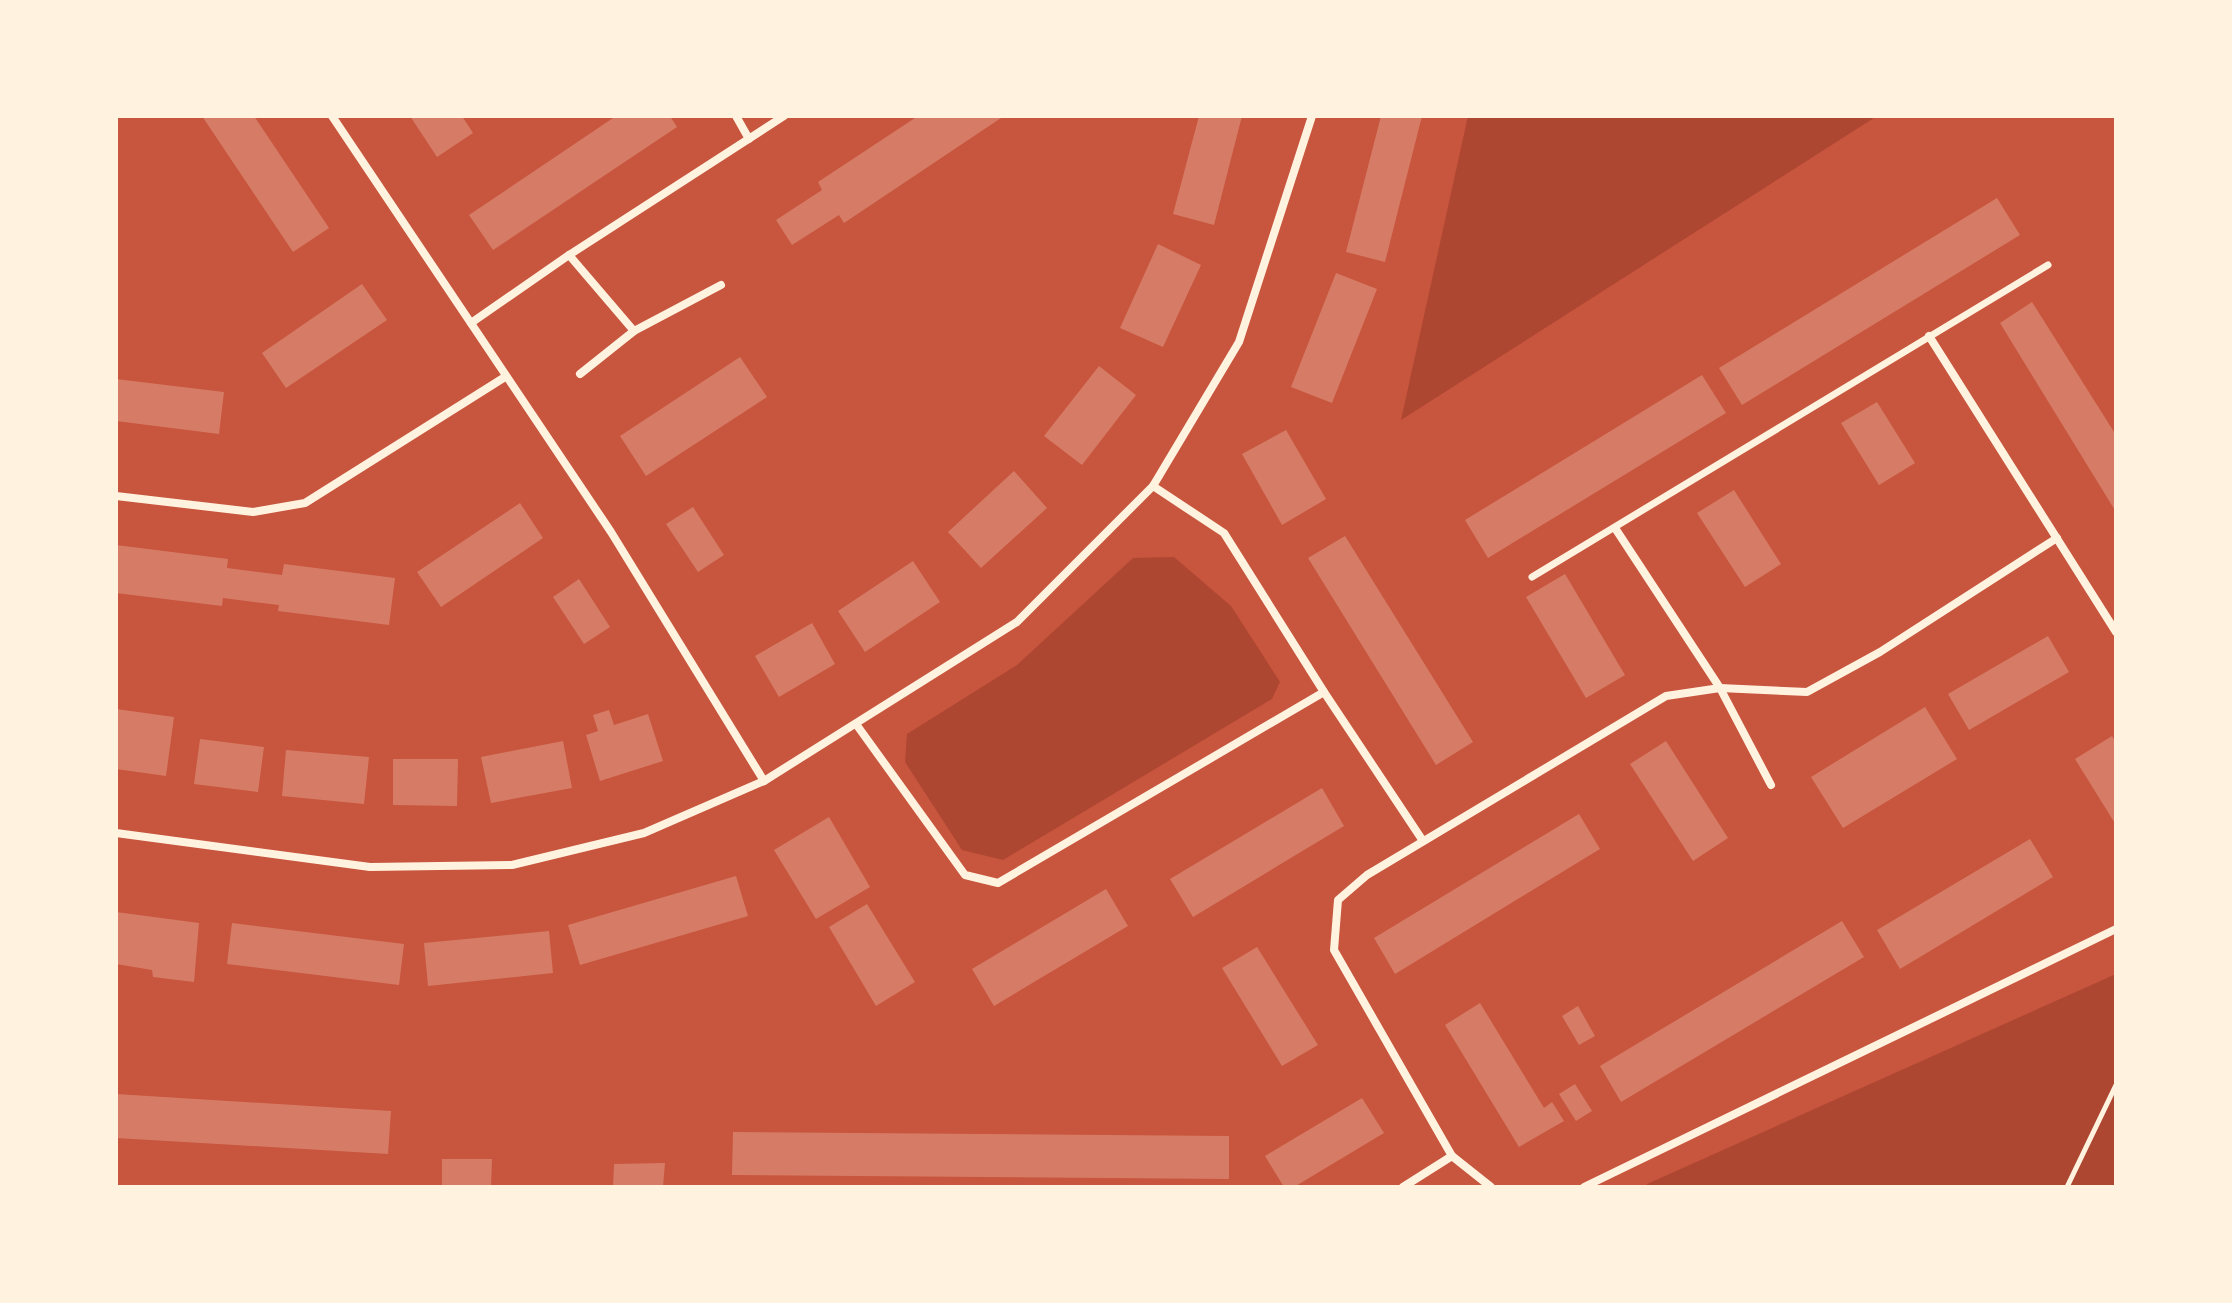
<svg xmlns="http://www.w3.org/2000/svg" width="2232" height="1303" viewBox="0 0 2232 1303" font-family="'DM Sans',sans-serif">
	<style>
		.green { fill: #ae4732 }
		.building { fill: #d67c66 }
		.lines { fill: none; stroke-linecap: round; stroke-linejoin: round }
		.path { stroke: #fff3e0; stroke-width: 5 }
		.pedestrian { stroke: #fff3e0; stroke-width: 7 }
		.minor { stroke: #fff3e0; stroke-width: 8 }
	</style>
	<rect width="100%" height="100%" fill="#c8553d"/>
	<g class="green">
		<polygon points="1468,116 1877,116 1401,420"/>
		<polygon points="1174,557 1231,606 1280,682 1272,699 1003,860 962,850 905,762 907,734 1017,665 1133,558"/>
		<polygon points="2116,974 2116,1187 1647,1187 1647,1184"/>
	</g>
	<g class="building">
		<polygon points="202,116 254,116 329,228 293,252"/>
		<polygon points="410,116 462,116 473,133 437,157"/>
		<polygon points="616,116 670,116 677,127 493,250 469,215"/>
		<polygon points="918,116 1004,116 844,223 839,215 792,245 776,220 822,190 818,182"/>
		<polygon points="1199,116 1242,116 1214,225 1173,214"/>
		<polygon points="1381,116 1422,116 1385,262 1346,252"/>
		<polygon points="1997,198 2020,235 1742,405 1719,368"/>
		<polygon points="1158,244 1201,265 1163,347 1120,328"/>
		<polygon points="1336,273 1377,289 1332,403 1291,387"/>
		<polygon points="362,284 387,320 286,388 262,353"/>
		<polygon points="2032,302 2116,435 2116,512 2000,323"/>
		<polygon points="740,357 767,397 646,476 620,436"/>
		<polygon points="1099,366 1136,395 1082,465 1044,436"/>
		<polygon points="1702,375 1726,413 1488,558 1465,520"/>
		<polygon points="116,379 224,392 219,434 116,421"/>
		<polygon points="1877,402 1915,463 1879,485 1841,423"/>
		<polygon points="1286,430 1326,499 1282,525 1242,454"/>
		<polygon points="1014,471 1047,508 981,568 948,532"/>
		<polygon points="1734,490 1781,564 1745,587 1697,513"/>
		<polygon points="520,503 543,538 441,607 417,572"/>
		<polygon points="693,507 724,555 698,572 666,524"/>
		<polygon points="1345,536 1473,742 1436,765 1308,558"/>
		<polygon points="116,545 228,559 227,568 282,575 284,564 395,578 389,625 278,611 279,605 223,598 222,606 116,593"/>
		<polygon points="913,561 940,602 865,652 838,611"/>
		<polygon points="1565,574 1625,675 1586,698 1526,597"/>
		<polygon points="579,579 610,627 584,644 553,597"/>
		<polygon points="812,623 835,664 779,697 755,656"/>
		<polygon points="2048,636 2069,672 1969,730 1948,694"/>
		<polygon points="1925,707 1957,759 1843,828 1811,777"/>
		<polygon points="116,709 174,717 166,776 116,769"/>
		<polygon points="609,710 614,725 648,714 663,761 600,781 586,735 598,731 593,715"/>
		<polygon points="2112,736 2116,743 2116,825 2075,759"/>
		<polygon points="200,739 264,747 258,792 194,784"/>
		<polygon points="563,741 572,788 491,803 481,757"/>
		<polygon points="1666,741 1728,838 1693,861 1630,764"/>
		<polygon points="286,750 369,757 364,804 282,796"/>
		<polygon points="393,759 458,759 457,806 393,805"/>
		<polygon points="1322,788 1344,826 1193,917 1170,879"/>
		<polygon points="1579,814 1600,849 1395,974 1374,938"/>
		<polygon points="829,817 870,887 816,919 774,850"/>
		<polygon points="2030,839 2053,877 1900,969 1877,930"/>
		<polygon points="736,876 748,916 580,965 568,925"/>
		<polygon points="1106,889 1128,926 994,1006 972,969"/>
		<polygon points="867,904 915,982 876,1006 829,927"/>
		<polygon points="116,912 199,923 194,982 153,977 152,970 116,964"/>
		<polygon points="1842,921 1864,957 1621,1102 1600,1066"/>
		<polygon points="232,923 404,944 399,985 227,964"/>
		<polygon points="549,931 553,973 428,986 424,943"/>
		<polygon points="1257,947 1318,1045 1282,1066 1222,968"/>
		<polygon points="1480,1003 1544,1108 1552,1102 1564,1121 1519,1147 1445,1025"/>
		<polygon points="1578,1006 1595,1036 1579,1045 1562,1016"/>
		<polygon points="1575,1084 1592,1111 1576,1121 1559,1094"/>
		<polygon points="116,1094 391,1111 388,1154 116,1138"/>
		<polygon points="1362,1098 1384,1133 1294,1187 1284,1187 1265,1156"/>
		<polygon points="733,1132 1229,1136 1229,1179 732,1175"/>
		<polygon points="442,1159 492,1159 491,1187 442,1187"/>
		<polygon points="665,1163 663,1187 613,1187 614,1164"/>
	</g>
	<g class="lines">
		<polyline class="path" points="2067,1187 2116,1085"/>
		<polyline class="pedestrian" points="1532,577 2048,265"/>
		<g class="minor">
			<polyline points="332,116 611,532 764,781"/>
			<polyline points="736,116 749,139"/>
			<polyline points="569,255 634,331"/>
			<polyline points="471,323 569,255 784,116"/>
			<polyline points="1929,336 2116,632"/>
			<polyline points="580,374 634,331 721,285"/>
			<polyline points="1153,486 1224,533 1324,692 1423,841"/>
			<polyline points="116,496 253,512 305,503 505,377"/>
			<polyline points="1615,528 1720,688 1771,785"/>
			<polyline points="856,724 965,875 998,883 1324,692"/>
			<polyline points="116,833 370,867 512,865 644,833 764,781 1017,622 1153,486 1239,342 1312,116"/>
			<polyline points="1403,1187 1452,1156"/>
			<polyline points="1491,1187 1452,1156 1334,950 1338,900 1367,875 1666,696 1720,688 1807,692 1880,652 2057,538"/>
			<polyline points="1584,1187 2116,929"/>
		</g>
	</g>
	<rect width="2232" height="1303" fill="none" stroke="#fff3e0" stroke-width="236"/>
</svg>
